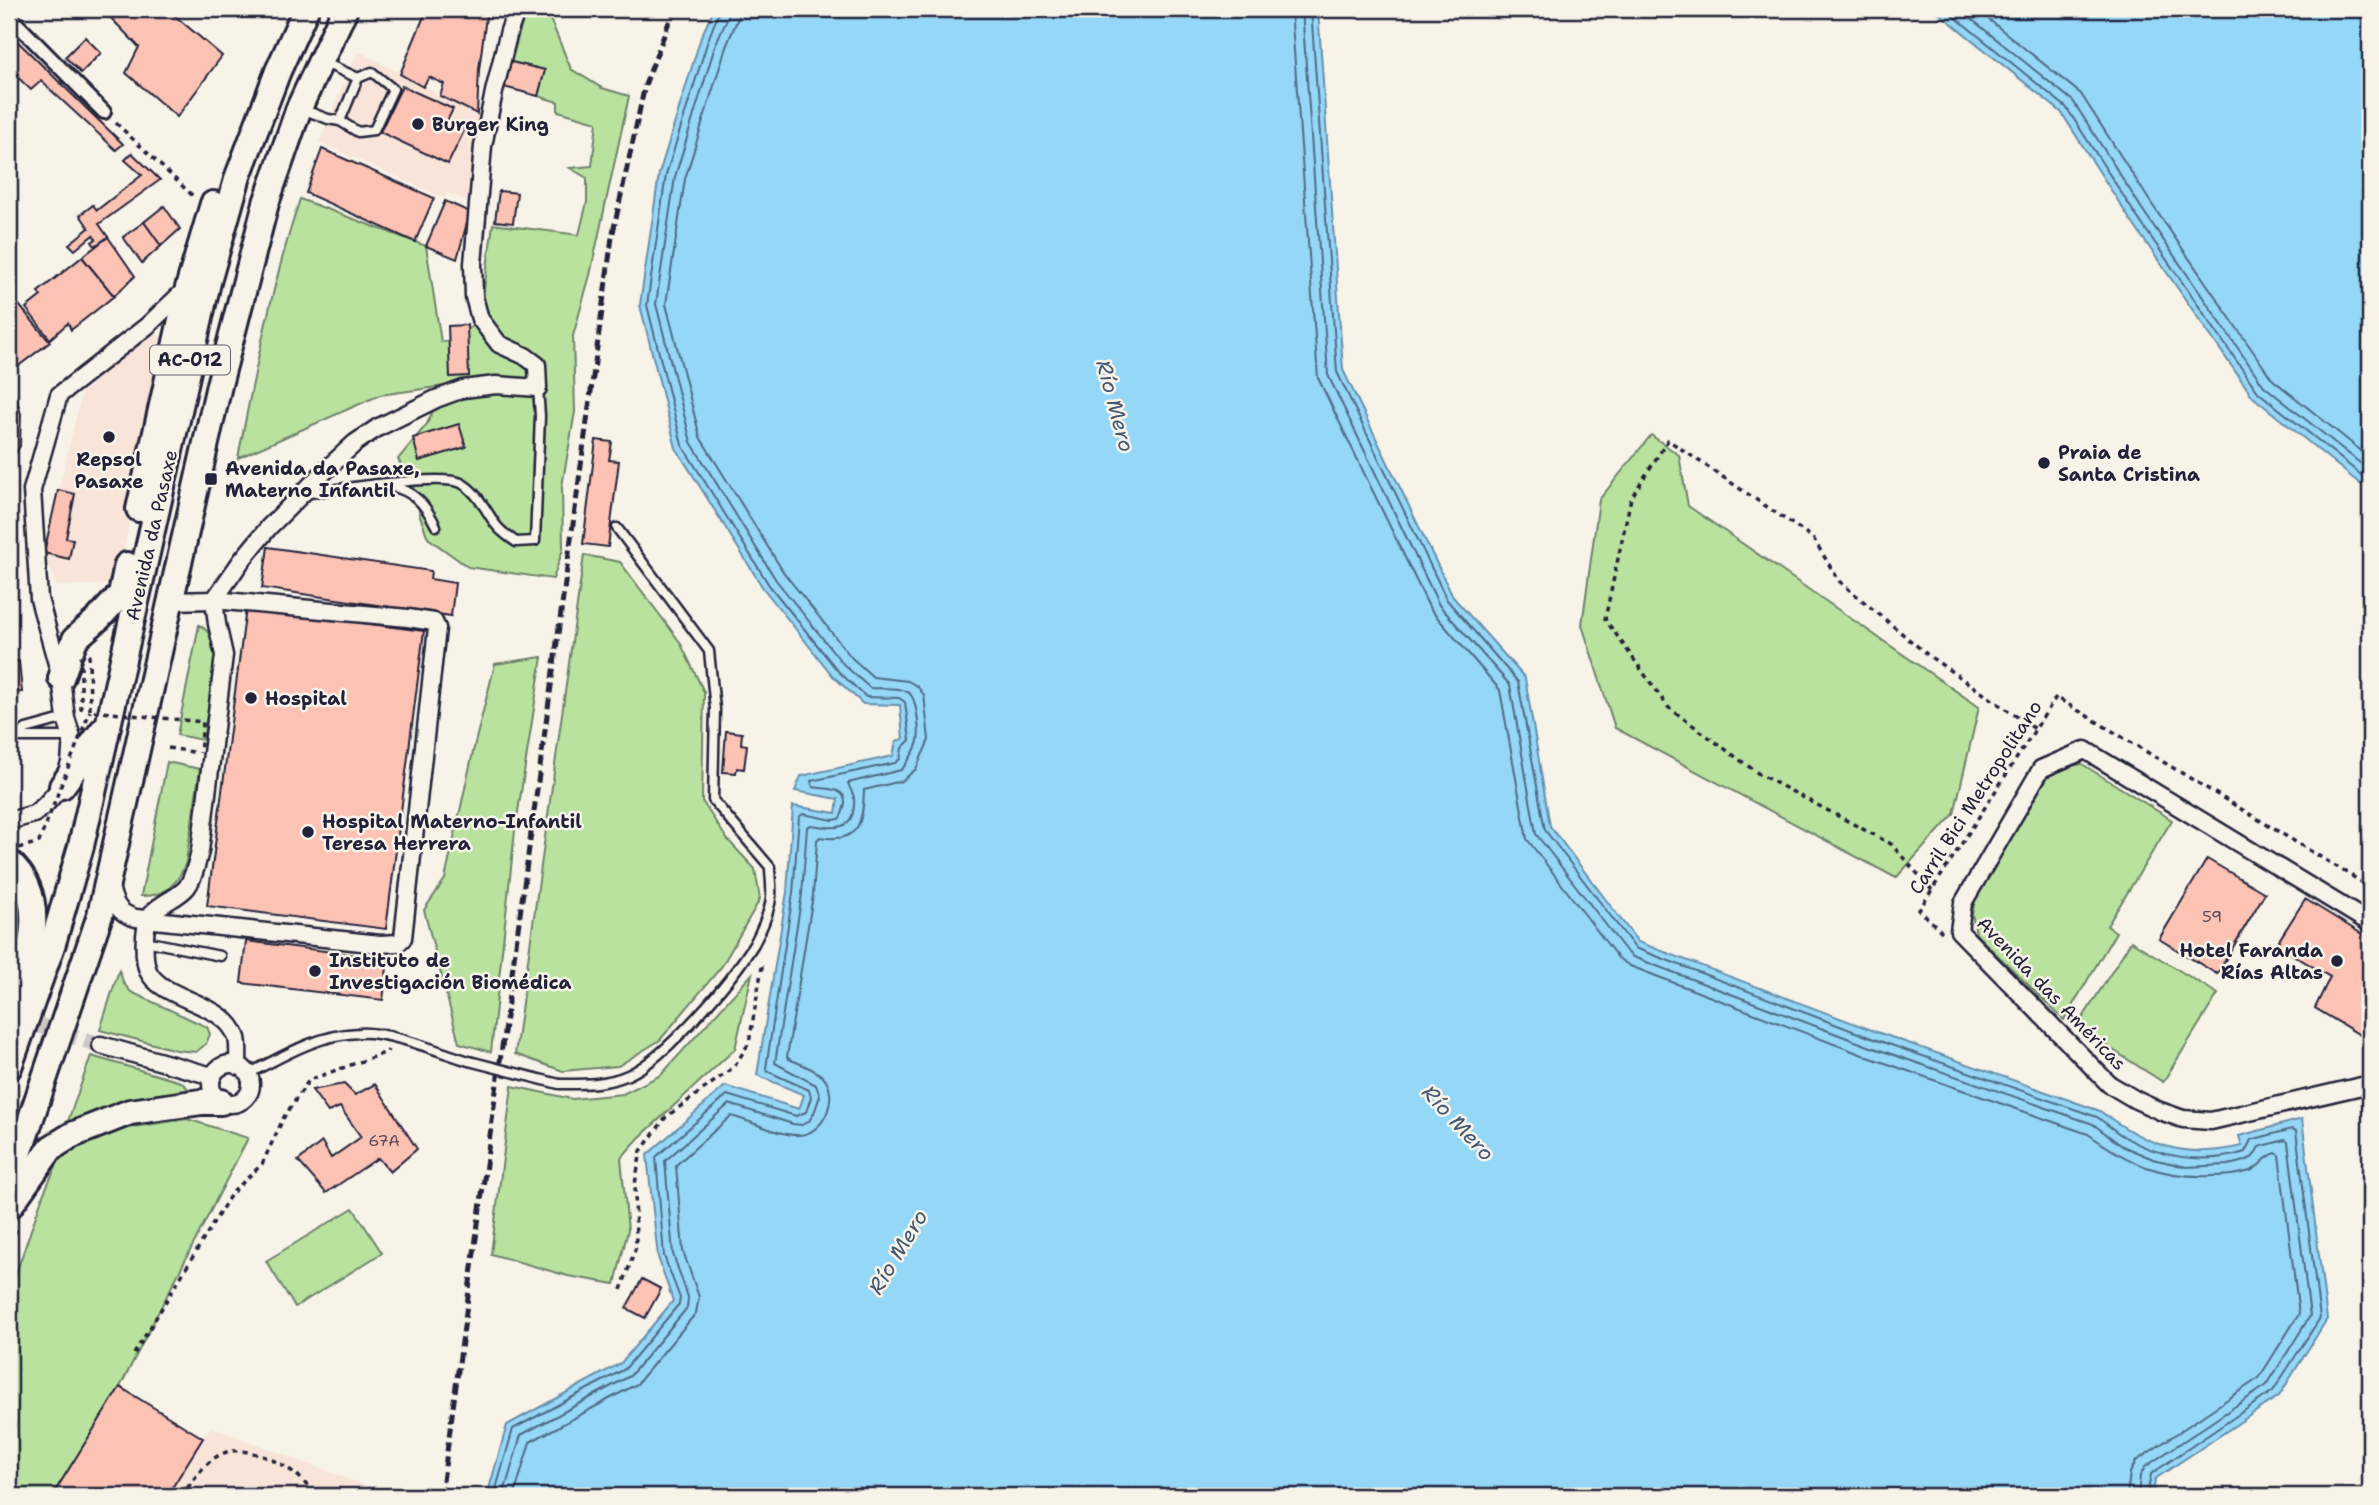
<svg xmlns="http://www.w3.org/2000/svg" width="2379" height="1505" viewBox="0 0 2379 1505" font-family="'Shantell Sans',sans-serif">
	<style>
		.built { fill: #f8e4d8 }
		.green { fill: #b9e29e; stroke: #6e826c; stroke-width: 2 }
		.water { fill: #95d7f7; stroke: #678fac; stroke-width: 2 }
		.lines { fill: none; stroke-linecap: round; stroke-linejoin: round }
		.shore { stroke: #506a86; stroke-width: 2 }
		.building { fill: #fcc2b4; stroke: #22223b; stroke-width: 2 }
		.minor-tunnel { stroke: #ccc9c5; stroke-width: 16; stroke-dasharray: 16 8; stroke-linecap: butt }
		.service-casing { stroke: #22223b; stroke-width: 13 }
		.pedestrian-casing { stroke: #22223b; stroke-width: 18 }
		.minor-casing { stroke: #22223b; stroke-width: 21 }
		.primary-casing { stroke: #22223b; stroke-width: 30 }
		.path { stroke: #22223b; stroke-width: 3.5; stroke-dasharray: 5 5; stroke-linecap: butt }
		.service { stroke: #f7f3e8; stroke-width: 8 }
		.pedestrian { stroke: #f7f3e8; stroke-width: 12 }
		.minor { stroke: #f7f3e8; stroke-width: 16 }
		.primary { stroke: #f7f3e8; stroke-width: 24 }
		.rail { stroke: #22223b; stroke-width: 5; stroke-dasharray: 10 5; stroke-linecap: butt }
		.service-bridge-casing { stroke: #22223b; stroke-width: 13; stroke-linecap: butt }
		.path-bridge { stroke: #22223b; stroke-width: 3.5; stroke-dasharray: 5 5; stroke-linecap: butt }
		.service-bridge { stroke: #f7f3e8; stroke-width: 8 }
		.poi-dot { fill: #22223b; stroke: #f7f3e8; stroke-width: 2.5 }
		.labels { text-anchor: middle; stroke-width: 5; stroke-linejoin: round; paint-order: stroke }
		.number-label { font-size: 16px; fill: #584a59 }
		.shield { fill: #f7f3e8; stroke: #62616f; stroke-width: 2 }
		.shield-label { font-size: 18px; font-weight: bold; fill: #22223b }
		.poi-label { font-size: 19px; font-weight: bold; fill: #22223b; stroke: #f7f3e8; text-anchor: start }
		.street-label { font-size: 19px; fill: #22223b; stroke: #f7f3e8 }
		.water-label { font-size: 21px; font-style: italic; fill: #445873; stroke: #f7f3e8 }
	</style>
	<rect width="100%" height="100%" fill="#f7f3e8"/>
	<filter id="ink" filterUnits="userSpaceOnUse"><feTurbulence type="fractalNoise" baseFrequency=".0143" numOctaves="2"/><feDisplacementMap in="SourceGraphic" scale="14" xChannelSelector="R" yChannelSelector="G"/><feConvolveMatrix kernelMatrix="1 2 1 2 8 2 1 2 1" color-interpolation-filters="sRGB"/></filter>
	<g filter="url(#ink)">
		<g class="built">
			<polygon points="358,51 484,118 475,204 447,193 445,198 435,194 319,142"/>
			<polygon points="155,333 169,341 116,584 57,586 44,553 84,384"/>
			<polygon points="120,1387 203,1437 211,1427 393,1496 52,1496"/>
		</g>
		<g class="green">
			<path d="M526 9H546L571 69 602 88 629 96 590 275 573 336 575 412 562 486 563 549 553 579 468 567 428 538 420 516 415 491 398 459 427 424 444 386 380 395 238 458C255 371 272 284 300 199L426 246 441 342 455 341 480 319 493 224 579 235 587 202V178L570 168 592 166 597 122 558 111V102L538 96 545 70 511 62Z"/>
			<polygon points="1651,435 1679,455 1688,506 1979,707 1954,814 1896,878 1615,728 1582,625 1599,500"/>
			<polygon points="584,555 620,562 680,642 704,692 702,801 727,839 755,869 760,899 722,966 660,1040 618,1066 563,1071 515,1054"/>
			<path d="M199 625C211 631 215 644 216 657L203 740 177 735Z"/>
			<polygon points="542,657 515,831 491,1052 459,1043 424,910 445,879 475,743 495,664"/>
			<path d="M167 762 200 769 186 862C178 884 165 897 141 896Z"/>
			<polygon points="2082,764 2172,820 2107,926 2116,932 2064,1020 1976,934 1972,914 1977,892 2052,770"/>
			<path d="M9 887C22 906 15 937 9 958Z"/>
			<polygon points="2131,941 2218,994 2163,1082 2077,1027"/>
			<polygon points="119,970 124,984 131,992 207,1027 210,1034 206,1044 196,1052 176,1050 100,1030"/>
			<polygon points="752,974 735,1049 639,1138 621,1158 628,1230 615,1284 568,1276 491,1254 512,1086 572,1099 623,1094 661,1075"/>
			<path d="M91 1056 181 1082 193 1093C151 1099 109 1103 71 1123L68 1121Z"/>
			<polygon points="187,1119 248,1138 120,1387 52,1496 9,1496 9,1294 43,1195 61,1155 107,1131"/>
			<polygon points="353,1208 382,1253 295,1307 266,1261"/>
		</g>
		<g class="water">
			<path d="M714 9H1318L1343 370 1453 597 1525 678 1550 826 1638 942 1877 1032 2100 1111C2146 1145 2185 1160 2242 1146L2239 1136 2302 1119 2327 1319 2279 1396 2155 1479 2153 1496H487L507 1425 621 1363 673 1301 658 1257 647 1155 725 1086 799 1109 804 1095 757 1075 787 892 793 806 836 813 838 799 795 791 801 776 893 756 896 741 903 739 900 705 863 704 833 676 763 588 676 448 640 305 659 174 701 37Z"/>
			<polygon points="1934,9 2370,9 2370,492 2253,397 2129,218 2061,112"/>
		</g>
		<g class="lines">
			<g class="shore">
				<path d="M1291 9 1318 378 1430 609 1500 690 1527 839 1618 958 1630 966 1868 1057 2088 1134C2130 1164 2160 1178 2213 1176 2225 1176 2238 1175 2250 1171 2262 1166 2263 1157 2276 1153L2279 1155 2299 1314 2259 1378 2136 1461 2130 1473 2127 1496"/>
				<polyline points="1302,9 1328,375 1439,605 1510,685 1536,834 1626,951 1633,957 1871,1047 2093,1124 2122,1146 2153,1159 2186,1167 2228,1165 2245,1161 2253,1157 2259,1147 2285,1140 2288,1142 2310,1316 2267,1385 2145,1467 2140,1476 2138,1496"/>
				<path d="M1311 9 1337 372 1447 600 1518 682 1545 830 1635 948 1874 1039 2097 1117C2106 1123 2114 1131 2123 1136 2158 1158 2206 1165 2245 1152L2251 1140 2292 1129 2296 1131 2320 1318 2273 1391 2151 1474 2147 1496"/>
				<polyline points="1945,9 2066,107 2135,214 2258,392 2370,482"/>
				<polyline points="1959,9 2073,101 2142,209 2264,386 2370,471"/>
				<polyline points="1976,9 2081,94 2151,203 2272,379 2370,458"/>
				<path d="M494 1496 513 1429 625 1369 679 1304 680 1298 664 1256 656 1157 727 1095 796 1116 806 1112 811 1097 809 1090 767 1071 766 1068 793 893 799 817 803 814 833 820 839 819C843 814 844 809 845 803 846 787 824 789 813 787L811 781 895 763 900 759 902 748 910 740 905 702 899 698 866 697 838 671 769 585 682 445 647 305 666 175 708 40 720 9"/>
				<path d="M503 1496 521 1435 630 1376 687 1308 688 1297 673 1254 665 1161 729 1104 793 1124 802 1125 809 1121 814 1113 820 1096 816 1085 775 1063 802 894 807 827 811 825C835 829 856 832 854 798 853 792 849 788 848 783L901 770C906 765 917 748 918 741 920 731 917 699 909 693 899 686 881 689 870 688L844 665 776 580 691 442 656 304 675 177 716 43 728 17 729 9"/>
				<path d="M514 1496 530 1442 637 1384 696 1313 699 1297 683 1251 676 1165 731 1116C752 1121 779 1136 799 1135 825 1134 840 1095 823 1077 814 1068 800 1064 789 1059L787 1057 813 895 817 840 820 837C859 844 863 823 864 790L902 781 916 769 929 740 924 695 917 686 908 681 873 677 852 658 784 573 700 437 666 304 685 179 726 47 738 18 739 9"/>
			</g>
		</g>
		<g class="building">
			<polygon points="110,9 167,9 222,56 177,117 126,73 139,47 107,14"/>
			<polygon points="427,9 487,9 479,70 477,114 440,96 444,84 429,77 423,87 400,74"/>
			<polygon points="9,33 123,144 116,150 41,81 31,90 9,69"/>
			<polygon points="85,37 101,53 81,73 65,57"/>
			<polygon points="511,62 545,70 538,96 504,87"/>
			<polygon points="402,86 453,109 447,121 465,129 448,164 380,132"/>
			<polygon points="322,149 434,198 415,242 306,193"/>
			<polygon points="132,153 160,180 99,224 108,237 95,246 92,242 96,239 93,235 75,250 69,244 89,228 80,215 93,205 97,210 142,175 125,160"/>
			<polygon points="499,191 517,193 513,223 495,221"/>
			<polygon points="445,201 470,212 457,259 426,246"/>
			<polygon points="164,206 180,229 161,246 144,222"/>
			<polygon points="144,222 161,246 142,263 123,237"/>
			<polygon points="108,237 135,276 114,296 82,257"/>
			<polygon points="82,257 114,296 71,330 68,323 50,339 26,308 41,296 38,292"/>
			<polygon points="19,305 50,342 17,367 9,357 9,314"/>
			<polygon points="467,325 469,376 450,377 448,326"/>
			<polygon points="9,383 13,388 21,414 20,446 9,464"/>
			<polygon points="459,424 466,447 419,461 413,438"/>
			<polygon points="596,440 612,442 609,460 619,461 608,547 583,544"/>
			<polygon points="58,490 75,494 66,538 73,539 69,559 44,553"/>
			<polygon points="268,547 431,571 430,579 455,583 451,616 262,588"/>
			<polygon points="246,608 424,631 386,929 207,906"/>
			<polygon points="19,661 22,692 9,693 9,662"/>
			<polygon points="726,731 742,733 741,744 747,745 744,769 737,768 736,773 723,772"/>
			<polygon points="2207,859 2265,893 2217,974 2159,939"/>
			<polygon points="2305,899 2370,939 2370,1041 2315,1008 2330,977 2276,945"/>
			<polygon points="246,941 388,959 383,1000 241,983"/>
			<polygon points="344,1084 355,1095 375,1084 417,1149 390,1172 378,1158 326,1193 298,1161 322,1142 331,1158 361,1137 340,1107 328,1112 312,1090"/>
			<polygon points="642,1279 661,1289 645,1318 626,1308"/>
			<polygon points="120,1387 203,1438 167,1496 52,1496"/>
		</g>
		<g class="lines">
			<polyline class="minor-tunnel" points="16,1018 101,1045"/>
			<defs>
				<g id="service">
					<polyline points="302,109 328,119 340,121 358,78 325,63"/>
					<polyline points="340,121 358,132 374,130 393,89 372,72 358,78"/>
					<path d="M391 486C415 492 425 504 436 526"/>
					<path d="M304 494C331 490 441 473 461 483 477 491 486 511 496 525 501 532 509 537 516 542L535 541 540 416 538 388"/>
					<polyline points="17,737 72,737"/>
					<polyline points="17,737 26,729 66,718"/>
					<polyline points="145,941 220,956"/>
					<path d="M248 1074C283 1056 319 1034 359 1033 389 1031 439 1052 469 1061"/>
					<path d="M559 1084C583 1084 605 1085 628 1075 666 1058 731 981 754 944 760 933 767 917 770 904 773 893 770 878 770 867L713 800 715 709 709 651 617 528"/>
				</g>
				<polyline id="pedestrian" points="9,16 104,112"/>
				<g id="minor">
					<polyline points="9,821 34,814 44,806 62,786 70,763 72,737 66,718 61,678 39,599 32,490 59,395 147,326 186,289"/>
					<path d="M110 885C113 902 118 914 136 918L380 944 398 943 403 938 437 628 434 622 408 618 214 600 170 601"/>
					<polyline points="2370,923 2085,750 2041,769 1963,903 1959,931 2109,1084 2136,1100 2160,1111 2183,1119 2211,1121 2370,1084"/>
					<polyline points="101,1045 212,1076"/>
					<circle cx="231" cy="1084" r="20"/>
					<path d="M238 1066C238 1057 239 1046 237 1038 225 1001 162 1001 148 971 143 958 143 923 152 913 162 902 178 898 187 887 194 877 197 863 200 851L224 655 217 624 214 600 242 560 269 527 329 467 355 443 377 428 436 399 463 389 496 385 538 388 537 365 525 356 499 344 480 319 474 297 473 264 483 146 494 92 509 31 517 9"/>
				</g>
				<g id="primary">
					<polyline points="139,509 188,288 213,204"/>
					<polyline points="61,678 75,639 99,618 121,594 127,565"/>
					<polyline points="62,786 102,731"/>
					<path d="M9 862C57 904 21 974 9 1026"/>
					<polyline points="9,1067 53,943 81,846 208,282 238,176 278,71 306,9"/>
					<polyline points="9,1183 100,915 219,385 266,203 299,108 345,9"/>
					<polyline points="9,1207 51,1148 72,1135 130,1112 201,1102 221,1102"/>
				</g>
			</defs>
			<use href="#service" class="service-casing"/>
			<use href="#pedestrian" class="pedestrian-casing"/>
			<use href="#minor" class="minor-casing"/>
			<use href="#primary" class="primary-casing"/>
			<g class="path">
				<polyline points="116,123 194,197"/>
				<polyline points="168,748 193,752"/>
				<polyline points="1932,890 1891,844 1759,774 1668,707 1605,619 1631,498 1668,440 1813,538 1839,581 1929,656 2035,729"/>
				<polyline points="1942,932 1919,910 2056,697 2370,887"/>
				<polyline points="9,1253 17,1228"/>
				<polyline points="621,1290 636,1247 635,1184 641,1151 666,1117 734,1067 749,1043 762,967 760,962"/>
				<polyline points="134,1354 231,1194 262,1164 284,1117 309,1080 387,1052 388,1050"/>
				<path d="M182 1496C192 1481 207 1459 224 1453 246 1444 290 1465 304 1482 308 1486 310 1491 312 1496"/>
			</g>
			<use href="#service" class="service"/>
			<use href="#pedestrian" class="pedestrian"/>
			<use href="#minor" class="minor"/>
			<use href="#primary" class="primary"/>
			<polyline class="rail" points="441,1496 612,237 645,85 674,9"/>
			<defs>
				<polyline id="service-bridge" points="469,1061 559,1084"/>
			</defs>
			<use href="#service-bridge" class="service-bridge-casing"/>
			<g class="path-bridge">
				<polyline points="81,710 81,657 89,656 90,711 203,722 200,753"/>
				<polyline points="9,851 39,842 90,711"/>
			</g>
			<use href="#service-bridge" class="service-bridge"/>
		</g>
	</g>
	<g class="poi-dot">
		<circle cx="418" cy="124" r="7"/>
		<circle cx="109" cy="437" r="7"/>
		<circle cx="2044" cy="463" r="7"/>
		<rect x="204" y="472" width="14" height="14" rx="3.5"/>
		<circle cx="251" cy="698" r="7"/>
		<circle cx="308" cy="832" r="7"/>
		<circle cx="2337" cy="961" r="7"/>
		<circle cx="315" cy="971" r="7"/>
	</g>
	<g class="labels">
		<g class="number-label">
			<text x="2212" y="922">59</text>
			<text x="384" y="1146">67A</text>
		</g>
		<rect class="shield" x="150" y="345.5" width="80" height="29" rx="5"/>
		<g class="shield-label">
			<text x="190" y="366">AC-012</text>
		</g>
		<g class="poi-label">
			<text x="432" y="131">Burger King</text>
			<text x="2058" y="459">Praia de<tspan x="2058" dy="22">Santa Cristina</tspan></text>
			<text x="109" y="466" text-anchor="middle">Repsol<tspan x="109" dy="22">Pasaxe</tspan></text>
			<text x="225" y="475">Avenida da Pasaxe,<tspan x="225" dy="22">Materno Infantil</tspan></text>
			<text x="265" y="705">Hospital</text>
			<text x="322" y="828">Hospital Materno-Infantil<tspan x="322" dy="22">Teresa Herrera</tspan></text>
			<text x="2323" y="957" text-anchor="end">Hotel Faranda<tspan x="2323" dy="22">Rías Altas</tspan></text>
			<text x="329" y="967">Instituto de<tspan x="329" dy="22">Investigación Biomédica</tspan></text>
		</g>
		<g class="street-label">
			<text transform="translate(151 535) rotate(-77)" y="7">Avenida da Pasaxe</text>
			<text transform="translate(1975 797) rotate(-57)" y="7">Carril Bici Metropolitano</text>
			<text transform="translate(2052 993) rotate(46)" y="7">Avenida das Américas</text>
		</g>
		<g class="water-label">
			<text transform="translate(1115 406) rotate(75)" y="7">Río Mero</text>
			<text transform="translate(1458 1123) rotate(47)" y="7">Río Mero</text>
			<text transform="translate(898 1252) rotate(-59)" y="7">Río Mero</text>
		</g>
	</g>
	<rect width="2379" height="1505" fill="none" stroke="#f7f3e8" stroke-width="35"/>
	<rect x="18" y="18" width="2344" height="1470" fill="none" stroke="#22223b" stroke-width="2.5" filter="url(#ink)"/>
</svg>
